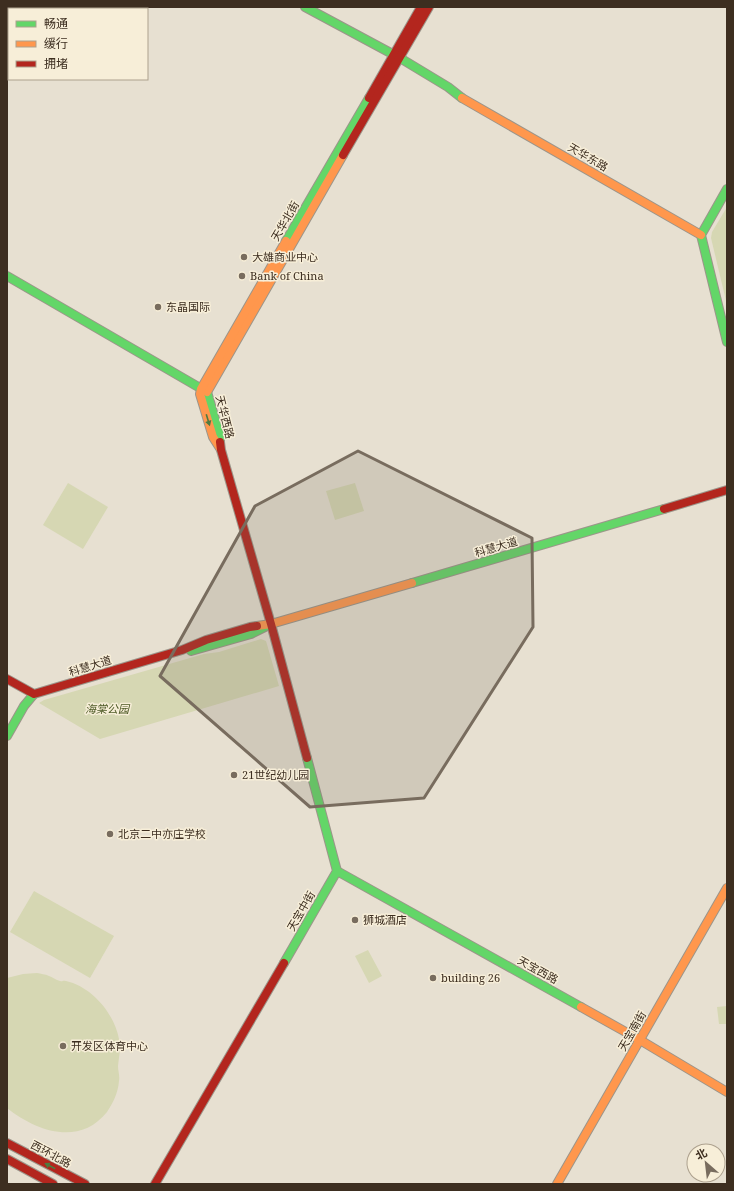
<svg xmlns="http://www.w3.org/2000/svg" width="734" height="1191" viewBox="0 0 734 1191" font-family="'Noto Serif','Noto Sans SC',serif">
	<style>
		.green { fill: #d6d7b3 }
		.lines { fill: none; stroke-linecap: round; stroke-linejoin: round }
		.fast-casing { stroke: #9c958a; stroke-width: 10 }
		.slow-casing { stroke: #9c958a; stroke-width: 10 }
		.jam-casing { stroke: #9c958a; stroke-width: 10 }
		.fast { stroke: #63d668; stroke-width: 8 }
		.slow { stroke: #ff974d; stroke-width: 8 }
		.jam { stroke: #b3261e; stroke-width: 8 }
		.oneway { fill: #4e7a40 }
		.marked { fill: #786c5e; fill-opacity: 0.2; stroke: #786c5e; stroke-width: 3; stroke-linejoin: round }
		.poi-dot { fill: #786c5e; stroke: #f7eed8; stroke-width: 1.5 }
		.labels { text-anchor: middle; stroke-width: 3; stroke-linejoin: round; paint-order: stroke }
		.street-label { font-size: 11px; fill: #3d2e20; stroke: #f7eed8 }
		.poi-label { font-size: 11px; fill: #3d2e20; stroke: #f7eed8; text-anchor: start }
		.park-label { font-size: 11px; font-style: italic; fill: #4d5a26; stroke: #f7eed8 }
	</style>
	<rect width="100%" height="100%" fill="#e7e0d1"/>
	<g class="green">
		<polygon points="727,207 727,305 711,238 712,232"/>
		<polygon points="68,483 108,507 83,549 43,525"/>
		<polygon points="355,483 364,511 335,520 326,491"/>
		<polygon points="261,639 266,641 279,686 100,739 39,703 44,700 204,654 219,652"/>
		<polygon points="34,891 114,936 90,978 10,932"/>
		<polygon points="368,950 382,976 369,983 355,956"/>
		<path d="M37 973C41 974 45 974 49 976 52 977 56 980 60 981 64 982 61 980 66 981 92 987 114 1013 119 1039 121 1048 119 1057 118 1066 118 1071 120 1076 119 1081 118 1093 113 1103 107 1112 79 1147 36 1131 7 1108V978L23 974Z"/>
		<polygon points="727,1006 727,1024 719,1024 717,1007"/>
	</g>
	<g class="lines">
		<defs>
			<g id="fast">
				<polyline points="305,7 400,58 448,87 462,98"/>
				<polyline points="727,189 701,235 727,342"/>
				<polyline points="286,241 369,98"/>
				<polyline points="7,276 207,392 220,436 220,442"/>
				<polyline points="412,583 664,509"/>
				<polyline points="191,651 251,634 265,627"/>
				<polyline points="7,736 24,706 34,694"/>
				<polyline points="337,871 581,1007"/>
				<polyline points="284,963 337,871 307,758"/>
			</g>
			<g id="slow">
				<polyline points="462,98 701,235"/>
				<polyline points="207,392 343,155"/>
				<polyline points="220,448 213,437 200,394 201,389 286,241"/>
				<polyline points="257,626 271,624 412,583"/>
				<polyline points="581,1007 640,1040 727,1092"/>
				<polyline points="557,1184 727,888"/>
			</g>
			<g id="jam">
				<polyline points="369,98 421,7"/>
				<polyline points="343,155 429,7"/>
				<polyline points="220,442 221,450 271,624 307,758"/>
				<polyline points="664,509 727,490"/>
				<polyline points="7,679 34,694 182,650 206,640 250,627 257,626"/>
				<polyline points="7,1143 85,1184"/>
				<polyline points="7,1159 53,1184"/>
				<polyline points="155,1184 284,963"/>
			</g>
		</defs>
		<use href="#fast" class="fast-casing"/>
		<use href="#slow" class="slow-casing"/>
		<use href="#jam" class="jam-casing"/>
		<use href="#fast" class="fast"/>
		<use href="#slow" class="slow"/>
		<use href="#jam" class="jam"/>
	</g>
	<defs><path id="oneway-solid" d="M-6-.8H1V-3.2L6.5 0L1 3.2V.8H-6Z"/></defs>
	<g class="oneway">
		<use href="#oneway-solid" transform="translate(208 420) rotate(73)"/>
		<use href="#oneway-solid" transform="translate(50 1166) rotate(-152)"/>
	</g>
	<path class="marked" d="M358 451 532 538 533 627 424 798 310 807 160 676 255 506Z"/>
	<g class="poi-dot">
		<circle cx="244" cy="257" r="4"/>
		<circle cx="242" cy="276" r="4"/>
		<circle cx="158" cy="307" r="4"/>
		<circle cx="234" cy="775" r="4"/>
		<circle cx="110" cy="834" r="4"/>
		<circle cx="355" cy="920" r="4"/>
		<circle cx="433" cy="978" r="4"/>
		<circle cx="63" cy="1046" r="4"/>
	</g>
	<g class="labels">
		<g class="street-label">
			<text transform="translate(588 157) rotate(30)" y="4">天华东路</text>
			<text transform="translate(285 221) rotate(-60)" y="4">天华北街</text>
			<text transform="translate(225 417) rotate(76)" y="4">天华西路</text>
			<text transform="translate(496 547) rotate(-16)" y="4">科慧大道</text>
			<text transform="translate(90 666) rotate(-17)" y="4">科慧大道</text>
			<text transform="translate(301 911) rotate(-60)" y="4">天宝中街</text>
			<text transform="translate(538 970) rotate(29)" y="4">天宝西路</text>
			<text transform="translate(632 1031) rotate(-60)" y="4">天宝南街</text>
			<text transform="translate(51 1154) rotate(28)" y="4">西环北路</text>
		</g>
		<g class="poi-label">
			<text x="252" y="261">大雄商业中心</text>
			<text x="250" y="280">Bank of China</text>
			<text x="166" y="311">东晶国际</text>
			<text x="242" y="779">21世纪幼儿园</text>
			<text x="118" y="838">北京二中亦庄学校</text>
			<text x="363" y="924">狮城酒店</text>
			<text x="441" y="982">building 26</text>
			<text x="71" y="1050">开发区体育中心</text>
		</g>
		<g class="park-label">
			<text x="107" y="713">海棠公园</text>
		</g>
	</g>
	<rect width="734" height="1191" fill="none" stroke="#3d2e20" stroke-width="16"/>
	<rect x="8" y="8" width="140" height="72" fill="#f7eed8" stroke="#ada18e"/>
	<rect x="16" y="21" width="20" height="6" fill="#63d668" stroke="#ada18e"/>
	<text x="44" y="28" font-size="12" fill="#3d2e20">畅通</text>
	<rect x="16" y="41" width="20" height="6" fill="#ff974d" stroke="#ada18e"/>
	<text x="44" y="48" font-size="12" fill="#3d2e20">缓行</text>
	<rect x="16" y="61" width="20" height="6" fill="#b3261e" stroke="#ada18e"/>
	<text x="44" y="68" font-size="12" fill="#3d2e20">拥堵</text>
	<g transform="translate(706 1163) rotate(332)"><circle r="19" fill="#f7eed8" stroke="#ada18e"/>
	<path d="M0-3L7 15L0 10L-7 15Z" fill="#786c5e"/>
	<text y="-6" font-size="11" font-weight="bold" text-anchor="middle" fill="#3d2e20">北</text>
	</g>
</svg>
